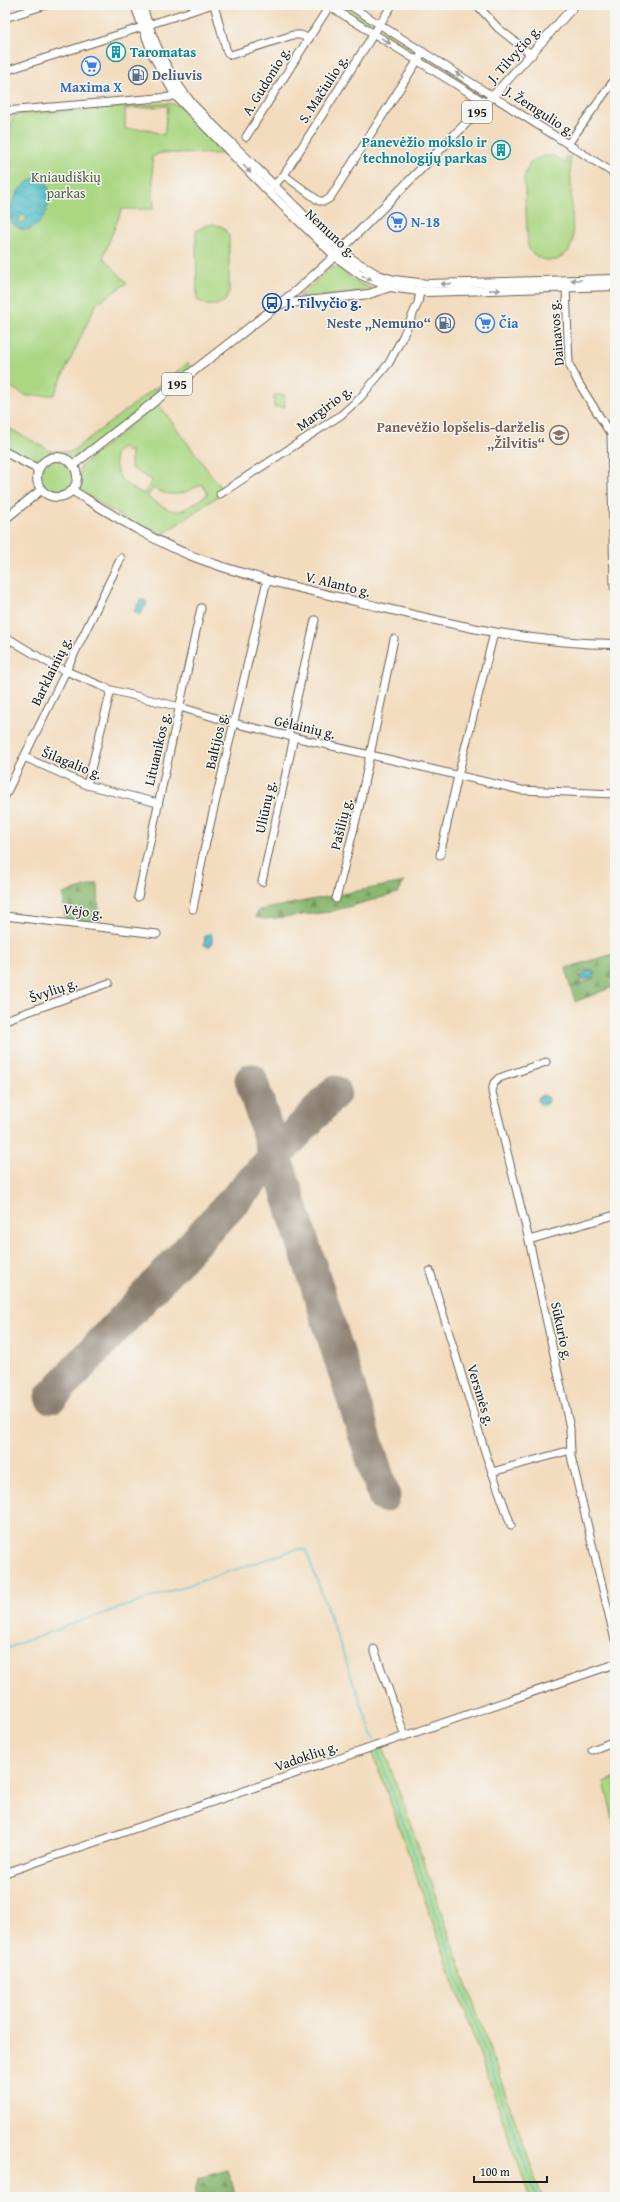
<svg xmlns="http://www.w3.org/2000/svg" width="620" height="2202" viewBox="0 0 620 2202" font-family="'Gentium Book Plus',serif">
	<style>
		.green { fill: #abd783; stroke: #647a50; fill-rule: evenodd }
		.forest { fill: url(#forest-firs); stroke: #526a46 }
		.water { fill: url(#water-waves); stroke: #366c72; fill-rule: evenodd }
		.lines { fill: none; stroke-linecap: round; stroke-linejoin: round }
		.stream { stroke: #50bdc9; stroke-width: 1.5 }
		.runway { stroke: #887c6d; stroke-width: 33 }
		.minor-casing { stroke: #675f55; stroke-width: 9 }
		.major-casing { stroke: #675f55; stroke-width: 10 }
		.minor { stroke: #fff; stroke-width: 7 }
		.major { stroke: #fff; stroke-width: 8 }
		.oneway { fill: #999 }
		.labels { text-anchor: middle; stroke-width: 3; stroke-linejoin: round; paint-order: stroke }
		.shield { fill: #f6f6f2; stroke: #5d5d5c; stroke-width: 1 }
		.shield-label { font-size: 13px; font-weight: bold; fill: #1c1c1c }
		.culture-label { font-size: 14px; font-weight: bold; fill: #0d838f; stroke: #f6f6f2; text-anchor: start }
		.street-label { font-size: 14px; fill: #1c1c1c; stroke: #f6f6f2 }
		.service-label { font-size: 14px; font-weight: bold; fill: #4e5e75; stroke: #f6f6f2; text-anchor: start }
		.shop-label { font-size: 14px; font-weight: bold; fill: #366cbe; stroke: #f6f6f2; text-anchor: start }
		.park-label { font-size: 14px; fill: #4e5d40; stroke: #f6f6f2 }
		.transit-label { font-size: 14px; font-weight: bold; fill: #164399; stroke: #f6f6f2; text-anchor: start }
		.education-label { font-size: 14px; font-weight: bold; fill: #785e54; stroke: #f6f6f2; text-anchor: end }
	</style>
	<defs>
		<pattern id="forest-firs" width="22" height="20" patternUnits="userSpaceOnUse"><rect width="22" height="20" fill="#88b871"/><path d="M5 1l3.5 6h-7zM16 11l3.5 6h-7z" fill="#6e955c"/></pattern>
		<pattern id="water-waves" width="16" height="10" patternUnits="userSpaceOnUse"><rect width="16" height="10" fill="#50bdc9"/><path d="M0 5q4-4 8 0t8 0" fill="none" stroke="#4299a2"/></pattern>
	</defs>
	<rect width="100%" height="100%" fill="#f6f6f2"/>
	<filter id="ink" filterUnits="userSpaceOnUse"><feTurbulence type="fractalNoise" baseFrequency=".025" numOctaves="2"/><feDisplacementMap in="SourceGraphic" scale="8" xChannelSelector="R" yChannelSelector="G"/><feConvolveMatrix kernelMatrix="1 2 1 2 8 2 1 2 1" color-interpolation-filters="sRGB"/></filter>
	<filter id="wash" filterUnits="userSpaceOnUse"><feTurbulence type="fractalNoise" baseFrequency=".012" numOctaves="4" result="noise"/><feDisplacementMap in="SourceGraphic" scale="16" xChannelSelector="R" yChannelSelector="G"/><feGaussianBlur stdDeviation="0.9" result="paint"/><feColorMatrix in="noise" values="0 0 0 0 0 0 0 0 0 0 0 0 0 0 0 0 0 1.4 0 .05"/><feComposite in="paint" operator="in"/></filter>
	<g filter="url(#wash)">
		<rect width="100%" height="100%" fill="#f3dcbe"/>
		<g class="green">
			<polygon points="345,5 373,23 375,26 374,28 336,6"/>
			<polygon points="381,29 419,53 416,57 379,33"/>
			<polygon points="425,57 472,87 471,88 470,90 423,60"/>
			<path d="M169 103 181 106 227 154 160 153 152 157 154 209H122L103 257 127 283 96 304 54 395 27 396 5 384V158L12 119 14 115ZM168 106 164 135 145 129H125V109Z"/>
			<path d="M544 156H553L566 164V157H570L573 240 569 251 557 260C544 261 535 259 528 247L524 177 530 162Z"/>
			<polygon points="213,224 223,227 229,236 229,292 225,301 216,305 207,305 197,300 196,231 205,226"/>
			<polygon points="334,267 341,269 353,280 372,289 352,293 302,298 299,296 329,269"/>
			<polygon points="188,363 192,369 80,455 72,458 55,455 41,462 31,463 5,449 5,426 51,451 71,452"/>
			<polygon points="274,395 284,395 285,407 274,407"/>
			<path d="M157 402 224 492 156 539 81 491 79 473 82 465ZM124 446 126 451H131V468L152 480 144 494C123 484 115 479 115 454ZM202 484 208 494C178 515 179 517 147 497L153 488C172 499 183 494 202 484Z"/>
			<circle cx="57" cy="478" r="18"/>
			<polygon points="382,1744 542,2197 530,2197 371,1748"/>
			<polygon points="615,1778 615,1826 604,1782"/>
		</g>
		<g class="forest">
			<polygon points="404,882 398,893 329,912 265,919 255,917 259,910"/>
			<polygon points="98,883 99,923 65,919 63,894"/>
			<polygon points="613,954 615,986 575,1002 571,988 596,977 592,969 579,973 582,982 570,987 566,968"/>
			<polygon points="228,2170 236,2197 194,2197 198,2178"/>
		</g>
		<g class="water">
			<path d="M39 177C63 186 41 247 14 225 0 211 22 179 39 177ZM22 215 26 216 27 220 19 224V218Z"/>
			<polygon points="140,600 145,600 147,603 141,614 138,614 134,611"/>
			<polygon points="210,933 212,935 212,943 209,947 204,945 205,936"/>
			<polygon points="591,970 593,971 594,977 583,980 581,975"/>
			<circle cx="543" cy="1100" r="5"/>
		</g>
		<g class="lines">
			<g class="stream">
				<polyline points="5,1649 72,1624 297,1549 306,1550 374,1739"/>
				<polyline points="378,1752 537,2197"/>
			</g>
			<g class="runway">
				<polyline points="251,1080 384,1496"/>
				<polyline points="51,1397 335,1092"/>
			</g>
		</g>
	</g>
	<g filter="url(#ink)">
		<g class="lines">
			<defs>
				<g id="minor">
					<polyline points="214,5 227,52 231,55 293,35 301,35 309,39"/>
					<polyline points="349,5 615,174"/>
					<polyline points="477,5 498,28 532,55"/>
					<polyline points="329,6 486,103"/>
					<polyline points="5,18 46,5"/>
					<polyline points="148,25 210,5"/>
					<polyline points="5,71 142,27"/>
					<polyline points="5,111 170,97 180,92"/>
					<polyline points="5,111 5,148"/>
					<polyline points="246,137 330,5"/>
					<polyline points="568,144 615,79"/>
					<polyline points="284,175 319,201 325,201 330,198 423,52"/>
					<polyline points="273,186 284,175 392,5"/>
					<polyline points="566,288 569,364 578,382 608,430 615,435"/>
					<polyline points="611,433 614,587"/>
					<polyline points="220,494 341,415 360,398 389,363 403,336 418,303 420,291"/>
					<polyline points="5,646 11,640 52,665 111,690 180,707 233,723 521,790 615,794"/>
					<polyline points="288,736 315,620"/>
					<polyline points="24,757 87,785 158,803"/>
					<polyline points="87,785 111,690"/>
					<polyline points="5,796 121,558"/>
					<polyline points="440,855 458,776 494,633"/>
					<polyline points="262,882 294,737"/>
					<polyline points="138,897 201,608"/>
					<polyline points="336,899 359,808 394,639"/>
					<polyline points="193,909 203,855 267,580"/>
					<polyline points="5,916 157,934"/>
					<polyline points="5,1020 109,983"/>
					<polyline points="546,1062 499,1078 494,1083 492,1092 529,1240 570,1428 571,1456 615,1640"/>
					<polyline points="529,1240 615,1215"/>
					<polyline points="430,1271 486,1455 511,1525"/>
					<polyline points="492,1472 571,1450"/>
					<polyline points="374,1649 405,1736"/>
					<polyline points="592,1750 615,1741"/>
					<polyline points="5,1873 615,1664"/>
				</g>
				<g id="major">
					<polyline points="135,5 153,55 176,96 269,192 335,256 361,275 390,287 426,292 615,286"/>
					<path d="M142 5C152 41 169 76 193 105L330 241 353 260 378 275 394 280 427 284 615 279"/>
					<polyline points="282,304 369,294 390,287"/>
					<polyline points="5,452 38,469"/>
					<circle cx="57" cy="477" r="20"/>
					<polyline points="73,465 296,291 335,256 493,96 575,5"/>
					<path d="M73 491C111 514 150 539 192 556 246 577 303 589 359 602 443 622 527 644 615 644"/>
					<polyline points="5,519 41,490"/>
				</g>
			</defs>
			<use href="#minor" class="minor-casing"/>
			<use href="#major" class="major-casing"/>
			<use href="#minor" class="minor"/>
			<use href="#major" class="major"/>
		</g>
		<defs><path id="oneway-solid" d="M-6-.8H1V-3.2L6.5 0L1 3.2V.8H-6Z"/></defs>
		<g class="oneway">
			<use href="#oneway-solid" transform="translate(386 41) rotate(32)"/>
			<use href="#oneway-solid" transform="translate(460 75) rotate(-147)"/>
			<use href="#oneway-solid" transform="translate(247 169) rotate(46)"/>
			<use href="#oneway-solid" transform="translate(367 278) rotate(26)"/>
			<use href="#oneway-solid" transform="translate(576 280) rotate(178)"/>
			<use href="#oneway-solid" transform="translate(446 284) rotate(179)"/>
			<use href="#oneway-solid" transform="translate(495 290) rotate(-1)"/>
		</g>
	</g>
	<defs>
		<symbol id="building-ring" viewBox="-11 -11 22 22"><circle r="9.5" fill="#f6f6f2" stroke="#0f9aa8" stroke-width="1.5"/><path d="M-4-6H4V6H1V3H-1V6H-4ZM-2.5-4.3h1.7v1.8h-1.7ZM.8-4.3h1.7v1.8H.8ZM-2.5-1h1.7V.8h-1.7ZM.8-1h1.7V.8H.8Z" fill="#0f9aa8"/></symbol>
		<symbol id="supermarket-ring" viewBox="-11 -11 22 22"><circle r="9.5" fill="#f6f6f2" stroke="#3f7fe0" stroke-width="1.5"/><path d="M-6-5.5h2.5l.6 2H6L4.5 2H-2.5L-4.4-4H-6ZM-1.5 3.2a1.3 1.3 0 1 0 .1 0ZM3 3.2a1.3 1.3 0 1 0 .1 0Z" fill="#3f7fe0"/></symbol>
		<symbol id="fuel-ring" viewBox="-11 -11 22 22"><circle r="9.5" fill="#f6f6f2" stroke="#5c6f8a" stroke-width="1.5"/><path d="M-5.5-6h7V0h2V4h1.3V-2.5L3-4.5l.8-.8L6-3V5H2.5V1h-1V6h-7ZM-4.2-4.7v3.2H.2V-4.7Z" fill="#5c6f8a"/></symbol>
		<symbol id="bus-ring" viewBox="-11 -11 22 22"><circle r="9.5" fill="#f6f6f2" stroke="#1a4fb4" stroke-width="1.5"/><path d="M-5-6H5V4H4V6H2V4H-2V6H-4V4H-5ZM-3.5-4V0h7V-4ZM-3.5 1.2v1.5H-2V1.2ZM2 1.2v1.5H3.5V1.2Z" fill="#1a4fb4"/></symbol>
		<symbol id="school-ring" viewBox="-11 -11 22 22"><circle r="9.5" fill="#f6f6f2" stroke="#8d6e63" stroke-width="1.5"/><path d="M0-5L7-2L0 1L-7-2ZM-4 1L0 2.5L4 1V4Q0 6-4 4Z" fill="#8d6e63"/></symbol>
	</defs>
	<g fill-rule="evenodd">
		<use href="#building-ring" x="105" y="41" width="22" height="22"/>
		<use href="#supermarket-ring" x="80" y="55" width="22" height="22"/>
		<use href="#fuel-ring" x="127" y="64" width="22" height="22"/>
		<use href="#building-ring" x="490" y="139" width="22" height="22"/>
		<use href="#supermarket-ring" x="386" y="211" width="22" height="22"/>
		<use href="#bus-ring" x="261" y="292" width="22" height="22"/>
		<use href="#fuel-ring" x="434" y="312" width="22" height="22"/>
		<use href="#supermarket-ring" x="474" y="312" width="22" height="22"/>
		<use href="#school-ring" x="548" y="424" width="22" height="22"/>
	</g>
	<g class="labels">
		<g class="shield">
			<rect x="462" y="101" width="30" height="22" rx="3"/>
			<rect x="162" y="373" width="30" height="22" rx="3"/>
		</g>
		<g class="shield-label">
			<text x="477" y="117">195</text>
			<text x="177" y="389">195</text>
		</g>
		<g class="culture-label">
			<text x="130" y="57">Taromatas</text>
			<text x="487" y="147" text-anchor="end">Panevėžio mokslo ir<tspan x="487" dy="16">technologijų parkas</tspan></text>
		</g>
		<g class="street-label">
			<text transform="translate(514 54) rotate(-48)" y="5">J. Tilvyčio g.</text>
			<text transform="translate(266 81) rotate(-58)" y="5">A. Gudonio g.</text>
			<text transform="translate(323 89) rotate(-57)" y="5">S. Mačiulio g.</text>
			<text transform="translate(540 111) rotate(33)" y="5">J. Žemgulio g.</text>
			<text transform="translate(331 233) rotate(43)" y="5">Nemuno g.</text>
			<text transform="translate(556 333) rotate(-95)" y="5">Dainavos g.</text>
			<text transform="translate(324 408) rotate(-37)" y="5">Margirio g.</text>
			<text transform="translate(338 584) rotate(14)" y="5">V. Alanto g.</text>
			<text transform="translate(51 671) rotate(-64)" y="5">Barklainių g.</text>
			<text transform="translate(305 727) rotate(13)" y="5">Gėlainių g.</text>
			<text transform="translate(216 741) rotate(-77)" y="5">Baltijos g.</text>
			<text transform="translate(157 749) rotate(-77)" y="5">Lituanikos g.</text>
			<text transform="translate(72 763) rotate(22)" y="5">Šilagalio g.</text>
			<text transform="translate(265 807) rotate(-78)" y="5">Uliūnų g.</text>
			<text transform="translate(341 824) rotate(-76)" y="5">Pašilių g.</text>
			<text transform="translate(83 911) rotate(7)" y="5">Vėjo g.</text>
			<text transform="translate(53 990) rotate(-19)" y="5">Švylių g.</text>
			<text transform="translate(562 1331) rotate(78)" y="5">Sūkurio g.</text>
			<text transform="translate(481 1395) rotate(73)" y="5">Versmės g.</text>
			<text transform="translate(306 1756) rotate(-19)" y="5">Vadoklių g.</text>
		</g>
		<g class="service-label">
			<text x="152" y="80">Deliuvis</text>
			<text x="431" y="328" text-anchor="end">Neste „Nemuno“</text>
		</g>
		<g class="shop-label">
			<text x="91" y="92" text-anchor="middle">Maxima X</text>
			<text x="411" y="227">N-18</text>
			<text x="499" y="328">Čia</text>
		</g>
		<g class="park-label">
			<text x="66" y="182">Kniaudiškių<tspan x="66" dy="16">parkas</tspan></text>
		</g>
		<g class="transit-label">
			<text x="286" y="308">J. Tilvyčio g.</text>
		</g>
		<g class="education-label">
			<text x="545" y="432">Panevėžio lopšelis-darželis<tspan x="545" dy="16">„Žilvitis“</tspan></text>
		</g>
	</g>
	<rect width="620" height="2202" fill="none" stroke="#f6f6f2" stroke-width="20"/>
	<path d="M474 2176v6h73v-6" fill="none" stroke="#1c1c1c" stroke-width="2"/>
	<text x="480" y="2176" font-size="12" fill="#1c1c1c" stroke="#f6f6f2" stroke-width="3" paint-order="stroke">100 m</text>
</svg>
